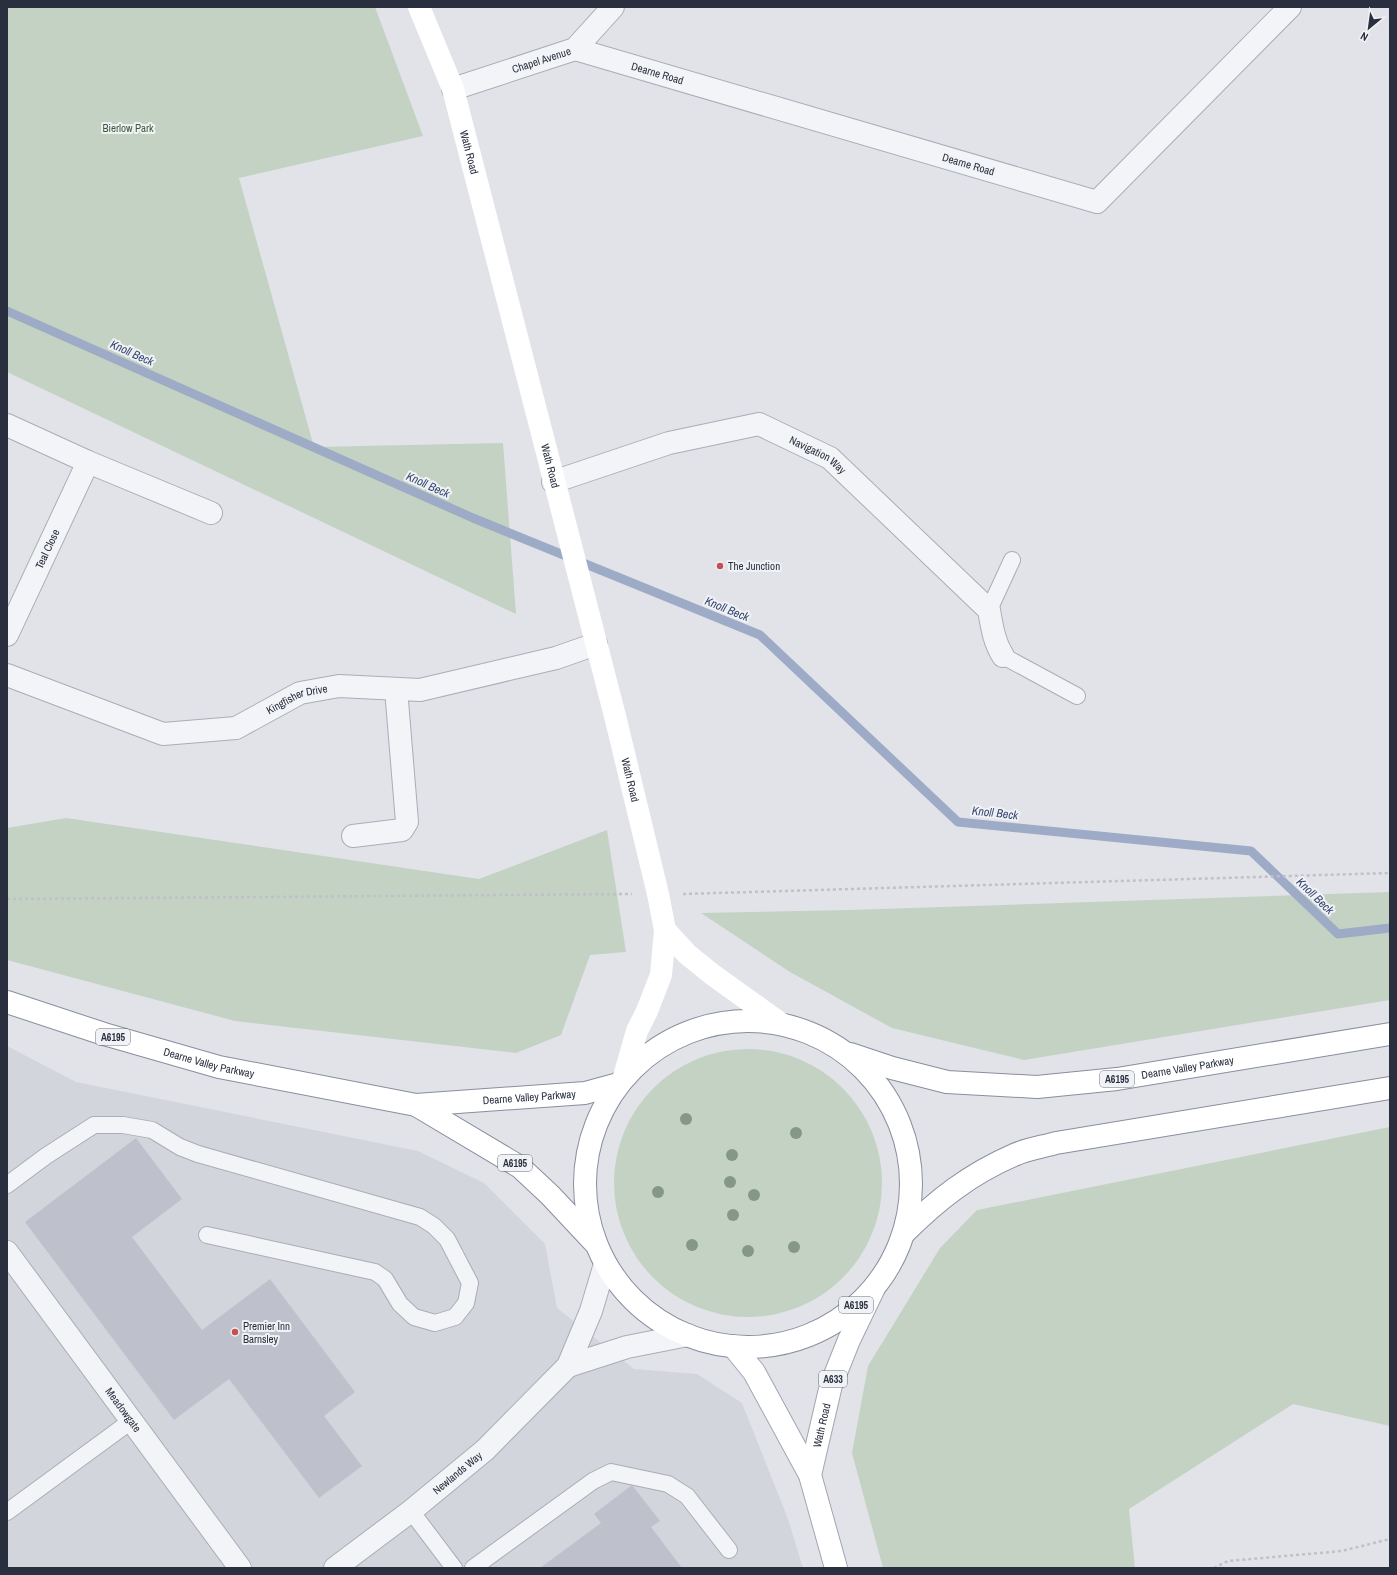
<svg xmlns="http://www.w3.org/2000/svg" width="1397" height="1575" viewBox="0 0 1397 1575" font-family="'Archivo Narrow',sans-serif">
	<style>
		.built { fill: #d3d5dd }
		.green { fill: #c4d2c3 }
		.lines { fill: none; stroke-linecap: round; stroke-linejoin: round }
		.stream { stroke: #9eabc6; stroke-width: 9 }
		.building { fill: #bec1cb }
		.lane-casing { stroke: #aaadb6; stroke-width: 18 }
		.street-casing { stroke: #aaadb6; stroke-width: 24 }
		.primary-casing { stroke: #a1a5b3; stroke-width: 24 }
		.highway-casing { stroke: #898e9e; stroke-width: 24 }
		.path { stroke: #bfc1c7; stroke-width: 2.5; stroke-dasharray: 3 3; stroke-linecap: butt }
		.lane { stroke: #f3f4f7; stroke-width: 16 }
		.street { stroke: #f3f4f7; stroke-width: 22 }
		.secondary { stroke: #fff; stroke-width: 22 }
		.primary { stroke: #fff; stroke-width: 22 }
		.highway { stroke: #fff; stroke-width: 22 }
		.tree { fill: #859888 }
		.poi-dot { fill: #c5504f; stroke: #f0f2f6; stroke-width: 1.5 }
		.labels { text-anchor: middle; stroke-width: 4; stroke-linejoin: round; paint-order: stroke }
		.shield { fill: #f0f2f6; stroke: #656a76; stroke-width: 1 }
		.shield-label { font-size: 10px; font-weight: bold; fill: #2a2f3f }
		.street-label { font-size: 11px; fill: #2a2f3f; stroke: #f0f2f6 }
		.park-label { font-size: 11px; fill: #3a5a39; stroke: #f0f2f6 }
		.poi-label { font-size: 11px; fill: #2a2f3f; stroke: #f0f2f6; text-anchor: start }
		.water-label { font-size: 12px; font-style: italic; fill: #374870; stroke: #f0f2f6 }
	</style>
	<rect width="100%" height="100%" fill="#e1e3e9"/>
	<polygon class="built" points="7,1046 76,1082 418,1151 484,1183 545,1244 557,1308 634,1369 697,1374 742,1403 788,1519 803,1568 7,1568"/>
	<g class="green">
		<polygon points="7,7 375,7 423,136 239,178 314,447 503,443 516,614 7,372"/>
		<polygon points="66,818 479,879 607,830 626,952 590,955 561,1035 516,1053 235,1021 7,960 7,828"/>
		<polygon points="1390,892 1390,1000 1024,1060 892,1028 790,972 701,913 850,910"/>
		<circle cx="748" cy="1183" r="134"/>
		<polygon points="1390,1127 1390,1426 1293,1404 1129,1509 1135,1568 883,1568 852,1453 868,1366 940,1248 977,1210"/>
	</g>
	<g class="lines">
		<polyline class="stream" points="7,311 473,518 760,635 958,822 1251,851 1338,934 1390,928"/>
	</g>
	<g class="building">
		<polygon points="136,1138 182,1199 132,1237 202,1330 270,1279 355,1392 324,1416 362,1466 319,1498 229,1379 174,1420 25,1222"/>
		<polygon points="632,1485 660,1521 651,1527 682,1568 540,1568 601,1523 594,1514"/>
	</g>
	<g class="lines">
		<defs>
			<g id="lane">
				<polyline points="989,610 1012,560"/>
				<polyline points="1003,656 1077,696"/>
				<polyline points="7,1185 46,1156 94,1125 123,1125 152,1130 180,1147 198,1154 420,1217 434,1226 447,1239 470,1283 466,1303 455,1317 435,1323 414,1317 400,1304 385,1279 375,1272 207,1235"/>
				<polyline points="411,1511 454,1568"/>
				<polyline points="7,1512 131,1421"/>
				<polyline points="473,1568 593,1481 611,1472 668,1484 687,1496 729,1550"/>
			</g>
			<g id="street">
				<path id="s1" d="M575 49 1097 202 1290 7"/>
				<path id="s2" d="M453 89 575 49 613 7"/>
				<polyline points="7,425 88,462 211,513"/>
				<path id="s3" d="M553 482 669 443 759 424 830 458 989 610C992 627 994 642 1003 656"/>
				<path id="s4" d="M7 635 88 462"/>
				<path id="s5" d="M7 675 163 734 236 728 300 693 339 686 420 690 556 658 596 644"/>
				<polyline points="353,836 402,830 407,822 396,689"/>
				<path id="s6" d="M7 1252 240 1568"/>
				<polyline points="568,1366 627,1347 688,1335"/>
				<path id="s7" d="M335 1568 411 1511 485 1450 568 1366 591 1311 605 1264"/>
			</g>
			<g id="primary">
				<polyline points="733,1346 754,1372 810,1475 836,1568"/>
				<path id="s9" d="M810 1475 831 1385 849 1340 874 1288"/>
			</g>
			<g id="highway">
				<path id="s10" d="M7 1002 104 1034 219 1067 416 1105 585 1093 618 1084"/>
				<circle cx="748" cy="1184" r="163"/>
				<path id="s11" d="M850 1054 892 1068 947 1082 1037 1087 1117 1079 1390 1034"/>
				<polyline points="416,1105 520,1167 550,1195 594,1242"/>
				<path d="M904 1233C937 1200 970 1174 1014 1155 1027 1149 1042 1147 1056 1143L1390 1088"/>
			</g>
		</defs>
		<use href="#lane" class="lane-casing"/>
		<use href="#street" class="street-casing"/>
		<use href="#primary" class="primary-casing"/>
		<use href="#highway" class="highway-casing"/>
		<g class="path">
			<polyline points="683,894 1390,873"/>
			<polyline points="7,899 632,894"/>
			<polyline points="1214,1568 1228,1561 1342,1551 1390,1539"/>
		</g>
		<use href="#lane" class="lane"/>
		<use href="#street" class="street"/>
		<g class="secondary">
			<path id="s8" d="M419 7 453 89 615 716 658 894 665 930 661 975 647 1011 637 1031 624 1076"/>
			<polyline points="665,930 687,954 713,975 780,1023"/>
		</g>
		<use href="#primary" class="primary"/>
		<use href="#highway" class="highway"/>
	</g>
	<g class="tree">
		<circle cx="686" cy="1119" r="6"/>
		<circle cx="796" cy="1133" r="6"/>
		<circle cx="732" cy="1155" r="6"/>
		<circle cx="730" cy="1182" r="6"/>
		<circle cx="658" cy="1192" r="6"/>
		<circle cx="754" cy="1195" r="6"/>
		<circle cx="733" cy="1215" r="6"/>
		<circle cx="692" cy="1245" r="6"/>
		<circle cx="794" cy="1247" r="6"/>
		<circle cx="748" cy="1251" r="6"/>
	</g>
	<g class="poi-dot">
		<circle cx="720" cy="566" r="4"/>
		<circle cx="235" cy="1332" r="4"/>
	</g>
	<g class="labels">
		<g class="shield">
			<rect x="96" y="1029" width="34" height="16" rx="3"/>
			<rect x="1100" y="1071" width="34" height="16" rx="3"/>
			<rect x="498" y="1155" width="34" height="16" rx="3"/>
			<rect x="839" y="1297" width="34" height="16" rx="3"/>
			<rect x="819" y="1371" width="28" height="16" rx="3"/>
		</g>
		<g class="shield-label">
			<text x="113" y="1041">A6195</text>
			<text x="1117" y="1083">A6195</text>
			<text x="515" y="1167">A6195</text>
			<text x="856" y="1309">A6195</text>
			<text x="833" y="1383">A633</text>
		</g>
		<g class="street-label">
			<text dy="4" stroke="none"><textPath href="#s2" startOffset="93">Chapel Avenue</textPath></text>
			<text dy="4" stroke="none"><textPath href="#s1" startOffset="86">Dearne Road</textPath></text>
			<text dy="4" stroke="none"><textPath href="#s8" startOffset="154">Wath Road</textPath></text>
			<text dy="4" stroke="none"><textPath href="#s1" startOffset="410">Dearne Road</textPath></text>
			<text dy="4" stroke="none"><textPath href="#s3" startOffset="281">Navigation Way</textPath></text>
			<text dy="4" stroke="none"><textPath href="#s8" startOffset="478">Wath Road</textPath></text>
			<text dy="4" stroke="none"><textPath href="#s4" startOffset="95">Teal Close</textPath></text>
			<text dy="4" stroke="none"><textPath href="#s5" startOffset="308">Kingfisher Drive</textPath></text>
			<text dy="4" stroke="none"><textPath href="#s8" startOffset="802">Wath Road</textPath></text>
			<text dy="4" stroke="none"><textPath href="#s10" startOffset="211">Dearne Valley Parkway</textPath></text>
			<text dy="4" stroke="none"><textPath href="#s11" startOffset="343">Dearne Valley Parkway</textPath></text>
			<text dy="4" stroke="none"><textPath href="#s10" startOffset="536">Dearne Valley Parkway</textPath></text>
			<text dy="4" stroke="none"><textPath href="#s6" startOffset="196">Meadowgate</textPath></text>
			<text dy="4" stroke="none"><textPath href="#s9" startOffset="51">Wath Road</textPath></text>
			<text dy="4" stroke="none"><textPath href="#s7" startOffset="155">Newlands Way</textPath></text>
		</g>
		<g class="park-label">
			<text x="128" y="132">Bierlow Park</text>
		</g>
		<g class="poi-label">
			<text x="728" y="570">The Junction</text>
			<text x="243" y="1330">Premier Inn<tspan x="243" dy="13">Barnsley</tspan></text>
		</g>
		<g class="water-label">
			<text transform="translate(132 353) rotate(24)" y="4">Knoll Beck</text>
			<text transform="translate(428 485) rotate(24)" y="4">Knoll Beck</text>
			<text transform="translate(727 609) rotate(22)" y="4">Knoll Beck</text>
			<text transform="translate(995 813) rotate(6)" y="4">Knoll Beck</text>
			<text transform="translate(1315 896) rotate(44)" y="4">Knoll Beck</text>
		</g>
	</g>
	<rect width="1397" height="1575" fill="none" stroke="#2a2f3f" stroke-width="16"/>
	<g transform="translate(1369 28) rotate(209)" stroke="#f0f2f6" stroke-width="3" paint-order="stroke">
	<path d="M0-3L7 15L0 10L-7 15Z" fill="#2a2f3f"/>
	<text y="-6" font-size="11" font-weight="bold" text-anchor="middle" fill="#2a2f3f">N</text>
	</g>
</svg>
